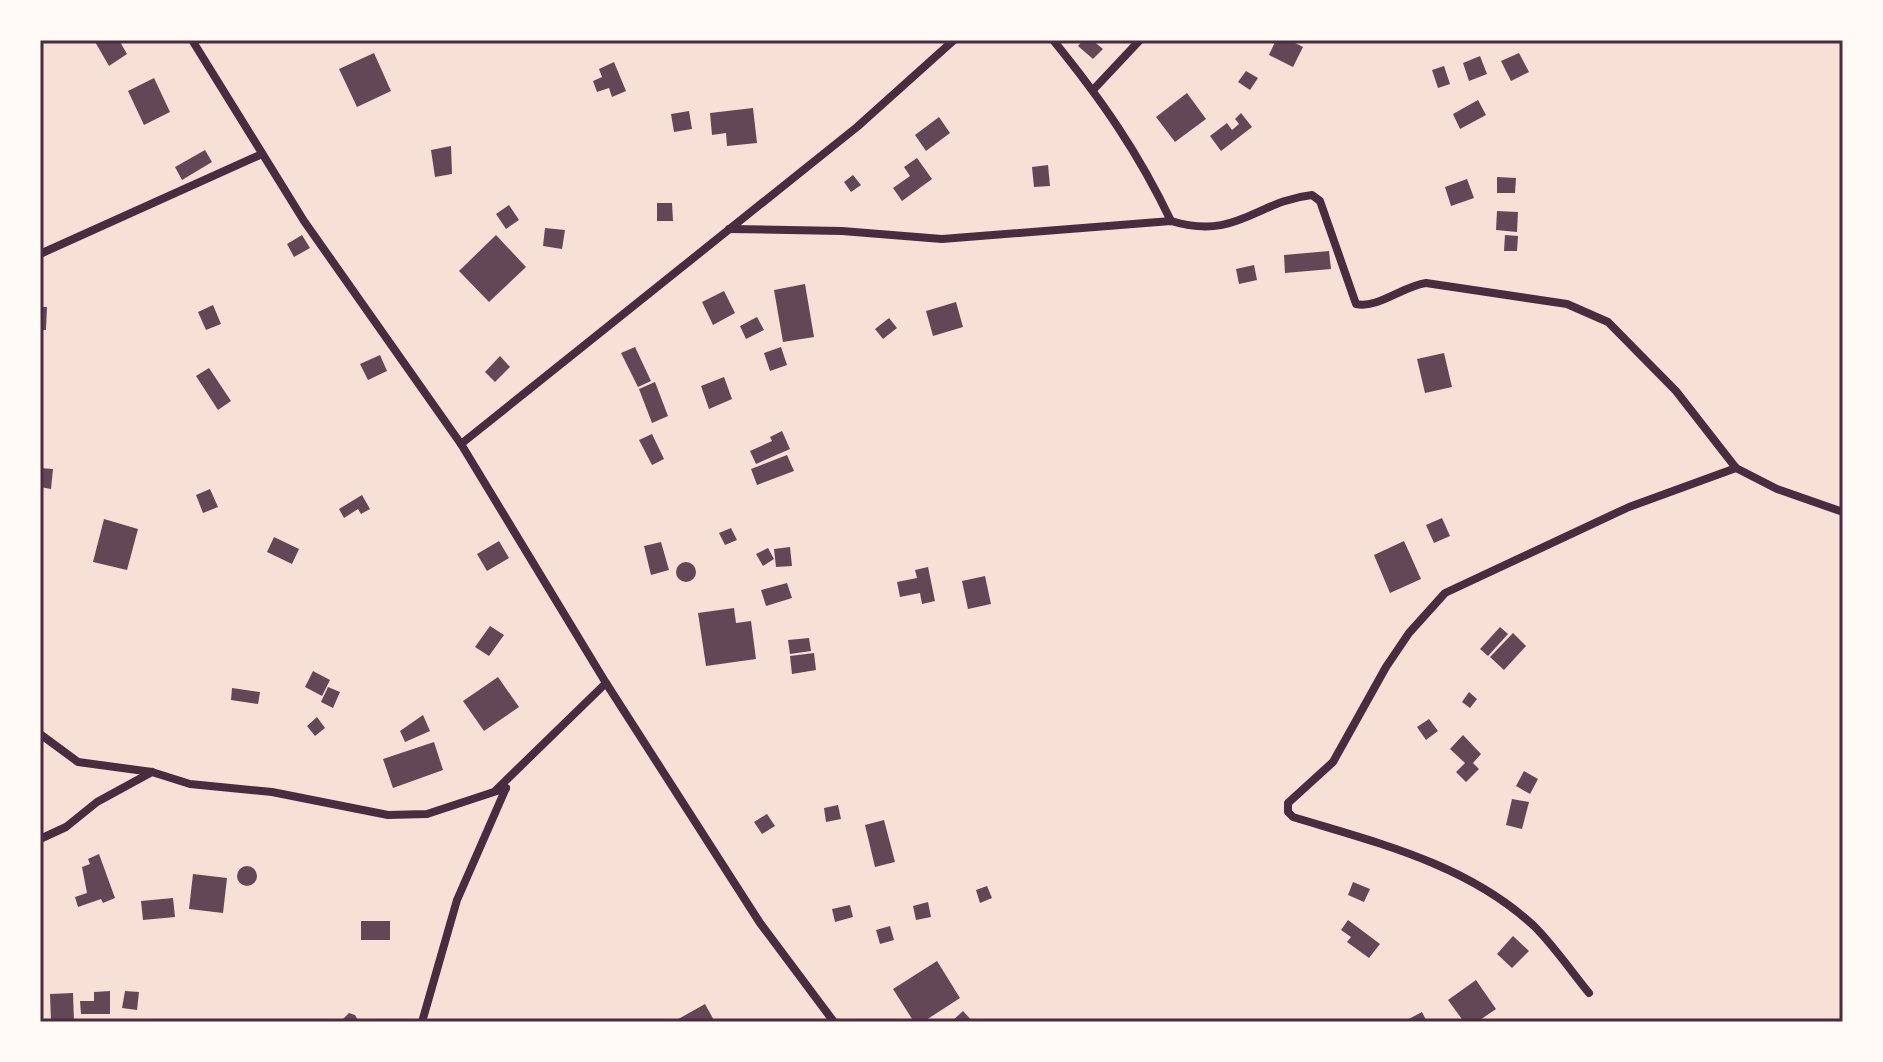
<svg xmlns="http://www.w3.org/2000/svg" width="1883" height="1062" viewBox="0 0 1883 1062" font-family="Arial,sans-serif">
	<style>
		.building { fill: #644757 }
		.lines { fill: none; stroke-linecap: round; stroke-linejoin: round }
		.minor { stroke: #4a2c40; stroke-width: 8 }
		.neatline { fill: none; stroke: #4a2c40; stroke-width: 3 }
	</style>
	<rect width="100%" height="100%" fill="#f7e1d7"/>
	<g class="building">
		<polygon points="94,40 119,40 127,54 109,66"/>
		<polygon points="1083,40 1092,40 1103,49 1093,59 1078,46"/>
		<polygon points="1276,40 1289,40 1303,47 1293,67 1269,55"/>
		<polygon points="374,53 391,91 357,107 339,69"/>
		<polygon points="1519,53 1529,72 1511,81 1501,61"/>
		<polygon points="1480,56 1487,74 1469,81 1463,63"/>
		<polygon points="614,62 626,91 612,97 609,88 597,92 593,81 602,77 599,69"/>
		<polygon points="1444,66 1450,84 1438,88 1432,70"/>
		<polygon points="1246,71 1258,78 1250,90 1238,82"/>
		<polygon points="154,78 170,112 144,125 128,91"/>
		<polygon points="1187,93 1206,119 1175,142 1156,117"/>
		<polygon points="1478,100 1486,115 1460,129 1453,114"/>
		<polygon points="753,108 757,143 727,146 726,133 712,135 710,113"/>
		<polygon points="689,111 692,129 674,132 671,114"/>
		<polygon points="1241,113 1252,127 1221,151 1210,136 1227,123 1232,130 1239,124 1235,119"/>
		<polygon points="939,117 950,133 926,151 915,135"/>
		<polygon points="451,146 452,174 435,177 431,150"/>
		<polygon points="205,150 212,162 182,180 175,167"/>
		<polygon points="917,158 932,179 902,201 893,188 910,176 904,167"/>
		<polygon points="1048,165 1050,186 1034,187 1032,167"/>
		<polygon points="853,175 861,185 851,192 844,182"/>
		<polygon points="1497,177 1516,178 1515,193 1497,193"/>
		<polygon points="1467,179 1474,198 1451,206 1445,187"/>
		<polygon points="657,203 672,203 673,221 657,221"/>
		<polygon points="509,205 519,220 506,229 496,214"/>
		<polygon points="1497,211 1518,212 1517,232 1496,230"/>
		<polygon points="545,228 565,230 562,249 543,246"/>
		<polygon points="302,235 310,248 294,257 287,244"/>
		<polygon points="496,235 526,267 489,302 459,271"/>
		<polygon points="1505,235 1518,236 1517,251 1504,251"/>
		<polygon points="1329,251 1331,269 1285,273 1284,255"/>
		<polygon points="1254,265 1257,280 1239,284 1236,269"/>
		<polygon points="805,284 814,337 783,342 774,290"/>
		<polygon points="724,291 735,313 713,325 702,302"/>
		<polygon points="956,302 963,327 933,336 926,311"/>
		<polygon points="213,305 221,324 206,330 198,312"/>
		<polygon points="40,307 47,307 46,330 40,330"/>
		<polygon points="757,317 764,330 746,339 740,326"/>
		<polygon points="889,318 897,328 883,339 875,329"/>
		<polygon points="635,347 651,381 638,387 621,353"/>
		<polygon points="781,347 787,365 770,371 764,353"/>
		<polygon points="1444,353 1452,387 1425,393 1417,359"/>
		<polygon points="380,355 387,371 368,380 360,364"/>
		<polygon points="500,356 510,367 495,382 485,372"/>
		<polygon points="209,368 231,401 218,410 196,376"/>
		<polygon points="724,377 732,399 709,409 701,386"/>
		<polygon points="655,382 668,416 652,423 639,389"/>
		<polygon points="782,431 790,449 756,464 750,451 772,441 770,437"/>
		<polygon points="652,434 664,459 652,465 639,440"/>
		<polygon points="787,455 794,471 757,485 751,469"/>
		<polygon points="40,468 53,469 51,489 40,487"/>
		<polygon points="210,489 218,507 203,513 196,495"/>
		<polygon points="362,495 370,509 361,514 358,509 344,518 339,509"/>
		<polygon points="1442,518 1450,536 1434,543 1426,525"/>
		<polygon points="104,519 138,529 127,570 93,562"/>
		<polygon points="731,528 737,540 725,545 719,533"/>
		<polygon points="274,537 299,549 292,564 267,552"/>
		<polygon points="499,541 509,558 487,571 477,554"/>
		<polygon points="1404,541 1421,579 1390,593 1374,555"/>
		<polygon points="661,542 669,570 651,575 644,546"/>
		<polygon points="790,547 792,566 776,567 774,549"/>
		<polygon points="768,548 774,559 763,566 756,554"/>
		<circle cx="686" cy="572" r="10"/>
		<polygon points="928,567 935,601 922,604 920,593 900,597 897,582 917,578 915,570"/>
		<polygon points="985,576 991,604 968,609 962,581"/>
		<polygon points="787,583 792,598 766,606 761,590"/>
		<polygon points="734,608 736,623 751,621 756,659 706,666 698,613"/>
		<polygon points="490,626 504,635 489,656 475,647"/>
		<polygon points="1500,627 1508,634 1488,656 1480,649"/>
		<polygon points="1513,633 1526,646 1504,670 1490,657"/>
		<polygon points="809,638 811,651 790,654 788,640"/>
		<polygon points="814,653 816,670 792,674 790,656"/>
		<polygon points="313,671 330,680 322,696 305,687"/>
		<polygon points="498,677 519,707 484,731 463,701"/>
		<polygon points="328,687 340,692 333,708 321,702"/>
		<polygon points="232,688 260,692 258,704 231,700"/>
		<polygon points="1469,692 1477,699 1470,708 1462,702"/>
		<polygon points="423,715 430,731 405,742 400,731"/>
		<polygon points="317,717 325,728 315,736 307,726"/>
		<polygon points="1429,719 1438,731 1426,740 1417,727"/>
		<polygon points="1463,735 1481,754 1473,763 1479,769 1466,782 1456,772 1465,763 1450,749"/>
		<polygon points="434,742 443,770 393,788 383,759"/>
		<polygon points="1524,771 1538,779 1530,794 1516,786"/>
		<polygon points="1512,799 1529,802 1522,829 1506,825"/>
		<polygon points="838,805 841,819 826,822 824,808"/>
		<polygon points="767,814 775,826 762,834 754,822"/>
		<polygon points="884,820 895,862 875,867 865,825"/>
		<polygon points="99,854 115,898 103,903 101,899 78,907 75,897 87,893 82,867 90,864 88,859"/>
		<circle cx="247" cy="876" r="10"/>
		<polygon points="193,874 227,878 223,913 189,909"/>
		<polygon points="1353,882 1370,889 1364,902 1348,895"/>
		<polygon points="987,886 992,898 980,903 976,890"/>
		<polygon points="173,898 175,917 143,920 141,901"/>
		<polygon points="928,902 931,917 916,920 913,906"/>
		<polygon points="850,905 853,917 835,922 832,909"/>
		<polygon points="1348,920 1380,944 1369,958 1347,942 1351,937 1341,930"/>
		<rect x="361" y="921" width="29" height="19"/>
		<polygon points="890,926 894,940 880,944 876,930"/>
		<polygon points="1513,936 1529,951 1512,968 1497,954"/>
		<polygon points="937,961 960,998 923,1022 914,1022 893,989"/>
		<polygon points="1476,980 1496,1009 1477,1022 1464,1022 1448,1000"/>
		<polygon points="110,991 110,1014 81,1014 80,1001 94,1001 94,992"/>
		<polygon points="125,991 139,992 137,1010 122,1008"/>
		<polygon points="73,993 74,1022 51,1022 50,994"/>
		<polygon points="705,1004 715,1022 673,1022"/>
		<polygon points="963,1011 973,1022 951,1022"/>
		<polygon points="1422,1012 1427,1022 1403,1022"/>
		<polygon points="349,1013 355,1015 359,1022 340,1022"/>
	</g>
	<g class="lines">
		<g class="minor">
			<polyline points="192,40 304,221 461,444 606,683 760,923 834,1022"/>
			<path d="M1053 40C1101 99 1138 152 1171 221"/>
			<polyline points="1093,90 1140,40"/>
			<path d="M729 229 842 231 942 239 1171 221C1237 241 1256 201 1312 195L1320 201 1356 304C1377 309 1403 286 1426 283L1567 304 1608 322 1676 391 1736 468 1777 489 1843 512"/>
			<polyline points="40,254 262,154"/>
			<polyline points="461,444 857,127 954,40"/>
			<polyline points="40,734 78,762 152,772 190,784 272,792 388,815 427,814 506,788"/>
			<polyline points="40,839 66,827 97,802 152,772"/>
			<path d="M1589 993C1571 971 1554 946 1534 926 1467 864 1378 843 1293 817L1288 812V803L1333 762 1386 667 1409 633 1445 593 1629 507 1736 468"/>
			<polyline points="422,1022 457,900 506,788 496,790 606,683"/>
		</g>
	</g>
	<rect width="1883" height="1062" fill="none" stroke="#fffaf5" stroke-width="84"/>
	<rect x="42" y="42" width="1799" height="978" class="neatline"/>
</svg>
